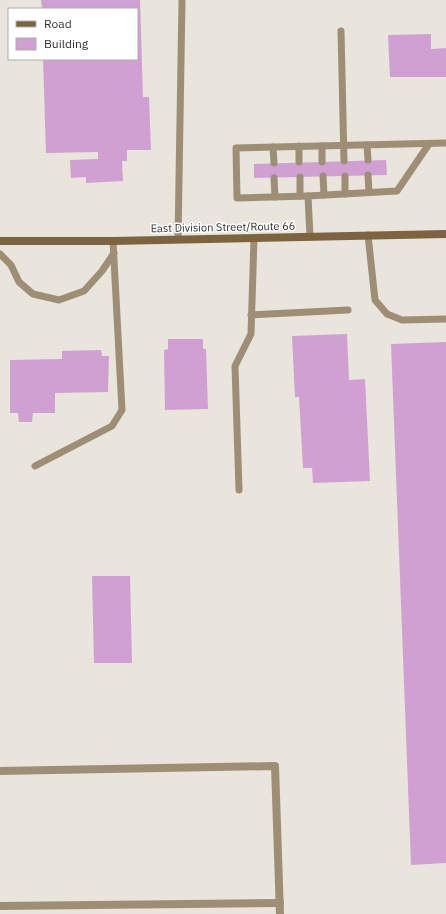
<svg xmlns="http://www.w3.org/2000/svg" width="446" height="914" viewBox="0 0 446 914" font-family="'IBM Plex Sans',sans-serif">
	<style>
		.building { fill: #d0a0d2 }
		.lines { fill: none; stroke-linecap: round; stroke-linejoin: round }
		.service { stroke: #9f8e76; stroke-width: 7 }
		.minor { stroke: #9f8e76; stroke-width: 8 }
		.secondary { stroke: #7d6340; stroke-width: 8 }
		.labels { text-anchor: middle; stroke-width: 3; stroke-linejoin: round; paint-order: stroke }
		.street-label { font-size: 11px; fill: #33312e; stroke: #fff }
	</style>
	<rect width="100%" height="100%" fill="#e9e5dc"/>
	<g class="building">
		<polygon points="41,0 140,0 143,97 149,97 151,150 127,150 127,161 122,161 123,181 86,183 86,177 71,178 70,160 98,159 98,152 46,153 43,59 137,59 137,9 42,9"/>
		<polygon points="431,34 431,49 446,48 446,77 390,77 388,35"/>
		<polygon points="386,160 387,175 254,178 254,164"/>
		<polygon points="347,334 349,380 365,379 370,481 313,483 312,468 303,468 299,397 295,397 292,336"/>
		<polygon points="168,339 203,339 203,349 206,349 208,409 165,410 164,350 168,349"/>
		<polygon points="446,342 446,863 411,865 391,344"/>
		<polygon points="101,350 102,356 109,356 108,392 55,393 55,413 33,413 32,422 19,422 18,413 10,413 10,360 62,359 62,351"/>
		<polygon points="92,576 130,576 132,663 94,663"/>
	</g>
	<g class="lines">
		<g class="service">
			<polyline points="341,31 344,161"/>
			<polyline points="367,145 368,160"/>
			<polyline points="299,146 299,162"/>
			<polyline points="322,146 322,162"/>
			<polyline points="273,147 274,163"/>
			<polyline points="368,175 369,192"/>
			<polyline points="323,176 324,195"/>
			<polyline points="345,176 345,194"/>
			<polyline points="300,177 300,196"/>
			<polyline points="274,178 275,197"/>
			<polyline points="308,196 237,198 236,148 446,143"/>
			<polyline points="368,235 375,300 387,314 402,320 446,319"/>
			<polyline points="310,237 308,196 397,191 429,144"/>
			<polyline points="178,239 182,1"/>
			<polyline points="0,254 11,265 19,282 33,294 59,300 84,291 102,271 114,253"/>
			<polyline points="251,315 348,310"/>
			<polyline points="35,466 112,426 122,410 113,241"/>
			<polyline points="239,490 235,366 251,334 254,238"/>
		</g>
		<g class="minor">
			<polyline points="0,771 275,766 280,914"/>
			<polyline points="0,906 280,903"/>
		</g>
		<polyline class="secondary" points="0,241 113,241 446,234"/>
	</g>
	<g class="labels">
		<g class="street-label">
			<text transform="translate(223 227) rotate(-1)" y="4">East Division Street/Route 66</text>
		</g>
	</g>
	<rect x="8" y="8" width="130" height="52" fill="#ffffff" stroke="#adadab"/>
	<rect x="16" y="21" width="20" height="6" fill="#7d6340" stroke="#adadab"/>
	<text x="44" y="28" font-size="12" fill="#33312e">Road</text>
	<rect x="16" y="38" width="20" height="12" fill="#d0a0d2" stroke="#adadab"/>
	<text x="44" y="48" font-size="12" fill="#33312e">Building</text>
</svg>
